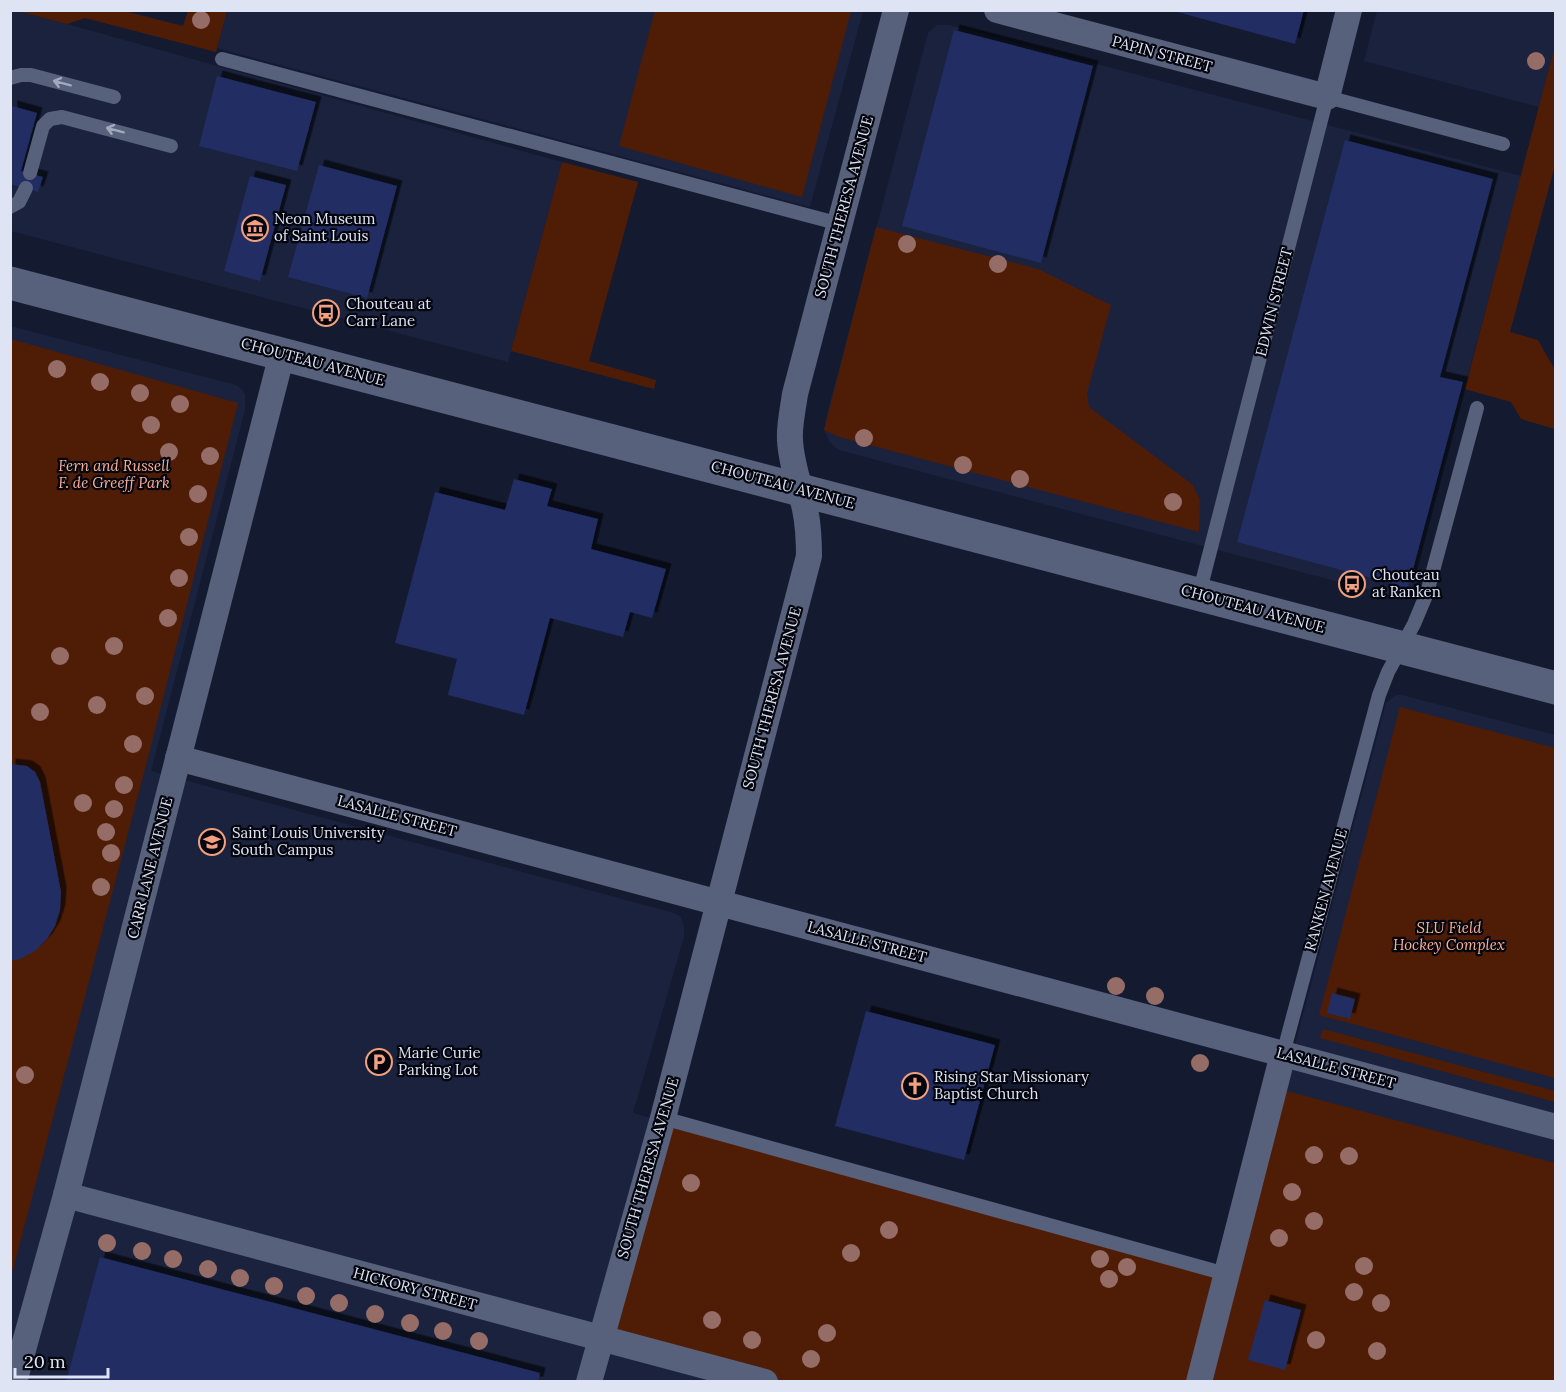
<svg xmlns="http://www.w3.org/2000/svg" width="1566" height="1392" viewBox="0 0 1566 1392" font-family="Lora,serif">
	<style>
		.built { fill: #1a223e }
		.green { fill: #4f1d06 }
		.building { fill: #202d63; filter: url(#shadow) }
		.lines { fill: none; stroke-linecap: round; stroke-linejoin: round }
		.lane { stroke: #58617b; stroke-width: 14 }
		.street { stroke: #58617b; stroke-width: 26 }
		.secondary { stroke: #58617b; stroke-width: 33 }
		.tree { fill: #956d66 }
		.oneway { stroke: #a2a9bd }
		.labels { text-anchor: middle; stroke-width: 4.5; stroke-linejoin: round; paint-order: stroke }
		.street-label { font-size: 15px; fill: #dee4f3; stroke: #04060f }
		.poi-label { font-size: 15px; fill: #dee4f3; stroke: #04060f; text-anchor: start }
		.park-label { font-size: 15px; font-style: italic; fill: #feb091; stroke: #04060f }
	</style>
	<defs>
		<filter id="shadow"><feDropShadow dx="5.5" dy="-5.5" stdDeviation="0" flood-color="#0009"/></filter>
	</defs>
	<rect width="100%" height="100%" fill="#141b31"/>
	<g class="built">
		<polygon points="10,11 17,11 67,24 562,162 508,362 11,231"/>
		<polygon points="227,11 863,11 810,207 217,48"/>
		<polygon points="1377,11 1555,11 1555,45 1539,107 1364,61"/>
		<polygon points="937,25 949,25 1521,176 1410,594 1400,598 839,450 830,443 824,430 827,414 928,33"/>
		<polygon points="10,326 236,385 242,389 245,395 245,410 151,771 674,913 681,917 684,927 684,937 633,1113 1235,1282 1283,1090 1386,703 1396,695 1402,695 1555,735 1555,1381 11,1381"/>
	</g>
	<g class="green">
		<polygon points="655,10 851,11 802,197 619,146"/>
		<polygon points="17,11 124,11 183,26 188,11 227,11 216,52 85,18 67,24"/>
		<polygon points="1555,45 1555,165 1510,332 1538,340 1555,370 1555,429 1521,419 1511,402 1465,389"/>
		<polygon points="562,162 638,182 589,361 656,380 654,389 511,351"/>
		<polygon points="876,227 1038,269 1111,305 1087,393 1089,407 1193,485 1200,500 1199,532 839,437 824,430"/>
		<polygon points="11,339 238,403 146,765 11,1277"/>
		<polygon points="1400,707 1555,748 1555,1078 1319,1015"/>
		<polygon points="1323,1029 1555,1091 1555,1102 1320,1038"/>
		<polygon points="1283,1090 1555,1163 1555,1381 1210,1382"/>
		<polygon points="663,1118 1226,1274 1199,1381 765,1381 600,1339"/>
	</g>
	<g class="building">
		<polygon points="1170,10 1304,10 1295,44"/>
		<polygon points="954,30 1093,66 1041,263 902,226"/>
		<polygon points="217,76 316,102 297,171 199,146"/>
		<polygon points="12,106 37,113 21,171 43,177 38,192 10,184"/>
		<polygon points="1345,140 1493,179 1440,377 1463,382 1408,588 1237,542"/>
		<polygon points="319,165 397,186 367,298 288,277"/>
		<polygon points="250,176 286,185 260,281 224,271"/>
		<polygon points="514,479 552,489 547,506 598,519 591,549 666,569 652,618 630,612 623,637 550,618 524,715 448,695 457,659 395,643 435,492 505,510"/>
		<polygon points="10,764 27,766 35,772 40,782 61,892 60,910 55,926 47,939 35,951 20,959 10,961"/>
		<polygon points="1332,993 1355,999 1350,1019 1327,1013"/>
		<polygon points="866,1011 995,1045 964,1160 835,1126"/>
		<polygon points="100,1257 540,1373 538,1382 66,1382"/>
		<polygon points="1265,1300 1301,1310 1285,1370 1248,1360"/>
	</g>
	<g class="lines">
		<g class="lane">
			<polyline points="222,59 840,224"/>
			<polyline points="10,78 21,75 31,75 114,97"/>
			<polyline points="30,173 43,126 50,119 62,117 171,146"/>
			<polyline points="10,207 19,202 26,188"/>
			<polyline points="1199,594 1327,97 1503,144"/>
			<polyline points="1283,1054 1379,695 1388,672 1414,624 1427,593 1477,408"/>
			<polyline points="663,1118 1226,1274"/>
		</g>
		<g class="street">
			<polyline points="997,10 1327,97 1349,10"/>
			<polyline points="178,758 1556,1127"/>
			<polyline points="66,1195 765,1382"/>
			<polyline points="14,1382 66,1195 282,354"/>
			<path d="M589 1382 663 1118 809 556C809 540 808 524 805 509 800 486 791 464 790 440 789 425 793 409 795 394L896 10"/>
			<polyline points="1199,1382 1283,1054"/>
		</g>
		<polyline class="secondary" points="10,283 1556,688"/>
	</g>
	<g class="tree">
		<circle cx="201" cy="20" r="9"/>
		<circle cx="1536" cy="61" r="9"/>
		<circle cx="907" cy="244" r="9"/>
		<circle cx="998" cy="264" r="9"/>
		<circle cx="57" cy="369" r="9"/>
		<circle cx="100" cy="382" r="9"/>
		<circle cx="140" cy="393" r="9"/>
		<circle cx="180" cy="404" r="9"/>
		<circle cx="151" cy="425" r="9"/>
		<circle cx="864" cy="438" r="9"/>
		<circle cx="169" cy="452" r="9"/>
		<circle cx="210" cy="456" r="9"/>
		<circle cx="963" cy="465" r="9"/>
		<circle cx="1020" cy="479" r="9"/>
		<circle cx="198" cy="494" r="9"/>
		<circle cx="1173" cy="502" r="9"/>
		<circle cx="189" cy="537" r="9"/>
		<circle cx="179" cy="578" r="9"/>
		<circle cx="168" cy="618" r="9"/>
		<circle cx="114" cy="646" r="9"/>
		<circle cx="60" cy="656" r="9"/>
		<circle cx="145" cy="696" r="9"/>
		<circle cx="97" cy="705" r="9"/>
		<circle cx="40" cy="712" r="9"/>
		<circle cx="133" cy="744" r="9"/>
		<circle cx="124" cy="785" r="9"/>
		<circle cx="83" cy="803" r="9"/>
		<circle cx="114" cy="809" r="9"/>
		<circle cx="106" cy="832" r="9"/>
		<circle cx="111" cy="853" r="9"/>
		<circle cx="101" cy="887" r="9"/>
		<circle cx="1116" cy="986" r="9"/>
		<circle cx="1155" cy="996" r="9"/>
		<circle cx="1200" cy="1063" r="9"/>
		<circle cx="25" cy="1075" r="9"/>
		<circle cx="1314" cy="1155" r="9"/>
		<circle cx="1349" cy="1156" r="9"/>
		<circle cx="691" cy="1183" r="9"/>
		<circle cx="1292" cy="1192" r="9"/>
		<circle cx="1314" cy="1221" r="9"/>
		<circle cx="889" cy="1230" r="9"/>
		<circle cx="1279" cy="1238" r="9"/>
		<circle cx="107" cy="1243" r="9"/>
		<circle cx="142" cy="1251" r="9"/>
		<circle cx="851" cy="1253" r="9"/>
		<circle cx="173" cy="1259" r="9"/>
		<circle cx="1100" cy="1259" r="9"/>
		<circle cx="1364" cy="1266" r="9"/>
		<circle cx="1127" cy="1267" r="9"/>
		<circle cx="208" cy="1269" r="9"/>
		<circle cx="240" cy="1278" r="9"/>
		<circle cx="1109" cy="1279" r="9"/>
		<circle cx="274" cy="1286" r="9"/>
		<circle cx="1354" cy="1292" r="9"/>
		<circle cx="306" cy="1296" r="9"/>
		<circle cx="339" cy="1303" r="9"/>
		<circle cx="1381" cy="1303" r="9"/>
		<circle cx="375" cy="1314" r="9"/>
		<circle cx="712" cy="1320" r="9"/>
		<circle cx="410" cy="1323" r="9"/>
		<circle cx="443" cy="1331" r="9"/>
		<circle cx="827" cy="1333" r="9"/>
		<circle cx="752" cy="1340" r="9"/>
		<circle cx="1316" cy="1340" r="9"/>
		<circle cx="479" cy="1341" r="9"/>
		<circle cx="1377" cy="1351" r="9"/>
		<circle cx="811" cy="1359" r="9"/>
	</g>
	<defs><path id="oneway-shaft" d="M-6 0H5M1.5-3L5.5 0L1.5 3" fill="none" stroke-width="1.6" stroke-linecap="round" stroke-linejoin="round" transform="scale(1.5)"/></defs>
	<g class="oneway">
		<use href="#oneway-shaft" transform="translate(62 83) rotate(-165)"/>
		<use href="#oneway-shaft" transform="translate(115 130) rotate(-165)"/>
	</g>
	<defs>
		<symbol id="museum-ring" viewBox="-11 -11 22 22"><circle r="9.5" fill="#04060f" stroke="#f2a07f" stroke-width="1.5"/><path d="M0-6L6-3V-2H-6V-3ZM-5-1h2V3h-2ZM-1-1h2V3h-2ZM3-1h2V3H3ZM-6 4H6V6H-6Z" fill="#f2a07f"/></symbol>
		<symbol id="bus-ring" viewBox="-11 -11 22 22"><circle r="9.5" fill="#04060f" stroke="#f2a07f" stroke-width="1.5"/><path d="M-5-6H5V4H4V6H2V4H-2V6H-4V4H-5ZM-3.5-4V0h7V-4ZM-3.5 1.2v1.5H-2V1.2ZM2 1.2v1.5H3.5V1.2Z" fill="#f2a07f"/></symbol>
		<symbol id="university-ring" viewBox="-11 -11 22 22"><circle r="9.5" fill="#04060f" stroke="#f2a07f" stroke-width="1.5"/><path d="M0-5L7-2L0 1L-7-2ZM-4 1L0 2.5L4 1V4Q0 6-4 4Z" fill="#f2a07f"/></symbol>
		<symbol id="parking-ring" viewBox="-11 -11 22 22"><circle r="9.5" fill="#04060f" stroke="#f2a07f" stroke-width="1.5"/><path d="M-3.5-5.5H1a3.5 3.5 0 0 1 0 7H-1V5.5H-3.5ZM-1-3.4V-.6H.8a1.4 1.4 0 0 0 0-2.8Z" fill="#f2a07f"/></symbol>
		<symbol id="church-ring" viewBox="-11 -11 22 22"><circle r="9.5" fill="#04060f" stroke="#f2a07f" stroke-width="1.5"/><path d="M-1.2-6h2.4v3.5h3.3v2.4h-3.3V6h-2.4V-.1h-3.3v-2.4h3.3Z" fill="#f2a07f"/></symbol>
	</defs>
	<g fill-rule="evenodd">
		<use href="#museum-ring" x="240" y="213" width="30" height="30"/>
		<use href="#bus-ring" x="311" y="298" width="30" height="30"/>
		<use href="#bus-ring" x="1337" y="569" width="30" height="30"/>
		<use href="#university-ring" x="197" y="827" width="30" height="30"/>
		<use href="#parking-ring" x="364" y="1047" width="30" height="30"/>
		<use href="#church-ring" x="900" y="1071" width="30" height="30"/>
	</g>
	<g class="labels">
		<g class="street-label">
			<text transform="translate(1162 54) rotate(15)" y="5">PAPIN STREET</text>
			<text transform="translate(844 207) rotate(-75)" y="5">SOUTH THERESA AVENUE</text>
			<text transform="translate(1274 302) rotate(-76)" y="5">EDWIN STREET</text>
			<text transform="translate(313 362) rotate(15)" y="5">CHOUTEAU AVENUE</text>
			<text transform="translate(783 485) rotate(15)" y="5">CHOUTEAU AVENUE</text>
			<text transform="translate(1253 609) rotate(15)" y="5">CHOUTEAU AVENUE</text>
			<text transform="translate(772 698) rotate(-75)" y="5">SOUTH THERESA AVENUE</text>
			<text transform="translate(397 816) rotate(15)" y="5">LASALLE STREET</text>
			<text transform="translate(150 868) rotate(-76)" y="5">CARR LANE AVENUE</text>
			<text transform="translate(1326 890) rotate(-75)" y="5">RANKEN AVENUE</text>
			<text transform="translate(867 942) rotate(15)" y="5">LASALLE STREET</text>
			<text transform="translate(1336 1068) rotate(15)" y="5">LASALLE STREET</text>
			<text transform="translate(648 1168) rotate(-74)" y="5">SOUTH THERESA AVENUE</text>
			<text transform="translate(415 1289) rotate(15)" y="5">HICKORY STREET</text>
		</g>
		<g class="poi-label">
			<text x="274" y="224">Neon Museum<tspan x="274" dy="17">of Saint Louis</tspan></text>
			<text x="346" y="309">Chouteau at<tspan x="346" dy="17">Carr Lane</tspan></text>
			<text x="1372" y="580">Chouteau<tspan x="1372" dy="17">at Ranken</tspan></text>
			<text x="232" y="838">Saint Louis University<tspan x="232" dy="17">South Campus</tspan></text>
			<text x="398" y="1058">Marie Curie<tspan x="398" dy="17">Parking Lot</tspan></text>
			<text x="934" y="1082">Rising Star Missionary<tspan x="934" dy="17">Baptist Church</tspan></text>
		</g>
		<g class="park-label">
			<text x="114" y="471">Fern and Russell<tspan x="114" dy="17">F. de Greeff Park</tspan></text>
			<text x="1449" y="933">SLU Field<tspan x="1449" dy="17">Hockey Complex</tspan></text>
		</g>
	</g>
	<rect width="1566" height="1392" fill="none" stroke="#dee4f3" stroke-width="24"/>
	<path d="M15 1368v9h93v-9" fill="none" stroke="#dee4f3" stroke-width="3"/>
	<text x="24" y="1368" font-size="18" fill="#dee4f3" stroke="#04060f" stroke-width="4.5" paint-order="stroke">20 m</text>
</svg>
